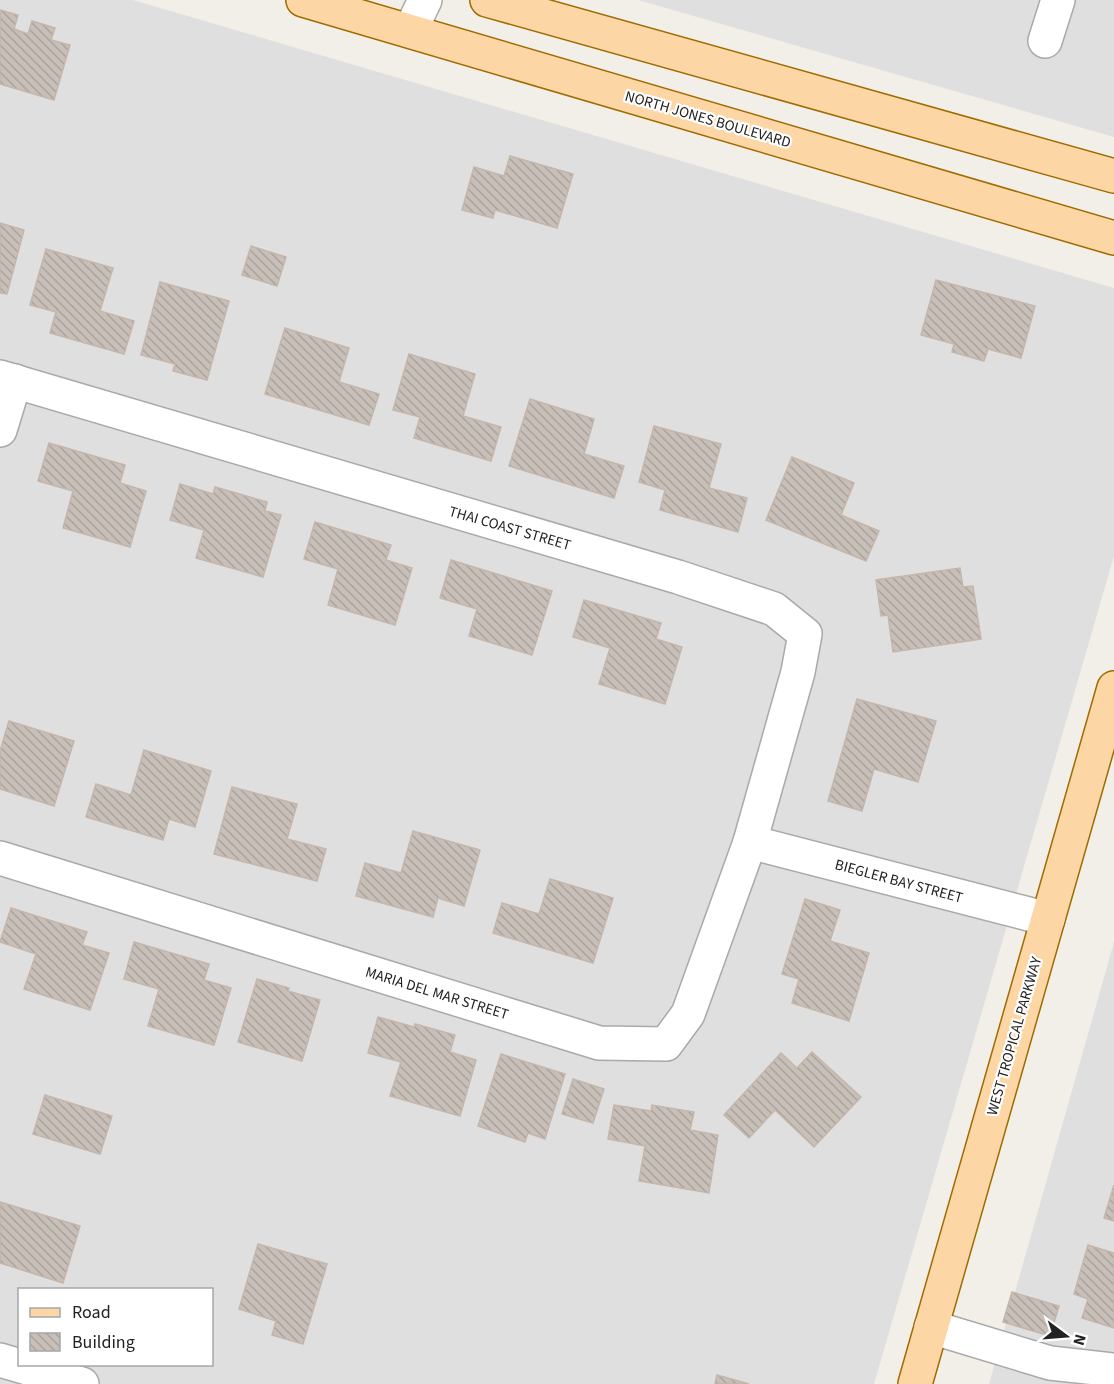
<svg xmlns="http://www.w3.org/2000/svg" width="1114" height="1384" viewBox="0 0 1114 1384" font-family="'Source Sans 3',sans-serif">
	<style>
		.residential { fill: #e0dfdf; fill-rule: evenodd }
		.building { fill: url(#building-back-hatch); stroke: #c4b6ab; stroke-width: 1.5 }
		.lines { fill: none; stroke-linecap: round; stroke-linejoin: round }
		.minor-casing { stroke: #a9a9a9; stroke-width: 36 }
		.major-casing { stroke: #a06b00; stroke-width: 36 }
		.minor { stroke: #fff; stroke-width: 33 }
		.major { stroke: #fcd6a4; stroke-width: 33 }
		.labels { text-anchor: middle; stroke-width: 4.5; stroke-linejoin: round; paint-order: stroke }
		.street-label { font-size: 15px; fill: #222; stroke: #fff }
	</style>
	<defs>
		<pattern id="building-back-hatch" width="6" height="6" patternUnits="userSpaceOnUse" patternTransform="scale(1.5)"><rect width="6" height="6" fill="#c7bfb8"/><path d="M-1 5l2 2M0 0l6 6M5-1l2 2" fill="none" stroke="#aba49e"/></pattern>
	</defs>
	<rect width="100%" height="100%" fill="#f2efe9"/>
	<g class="residential">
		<path d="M0 0H133L1114 288V556L874 1384H0ZM20 1290H212V1364H20Z"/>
		<polygon points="638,0 1114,0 1114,137"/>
		<polygon points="1114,942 1114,1384 989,1384"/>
	</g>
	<g class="building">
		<polygon points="0,10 18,15 14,29 28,34 32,21 55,28 51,40 70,45 54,100 0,84"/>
		<polygon points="510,156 573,174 557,228 495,210 493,218 462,210 474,167 504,176"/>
		<polygon points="0,223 24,230 7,294 0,293"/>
		<polygon points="251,246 286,257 277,286 242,275"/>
		<polygon points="46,249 113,268 100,311 134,321 124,354 50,333 56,312 30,305"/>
		<polygon points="936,280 1035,306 1021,358 988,349 984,361 952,352 954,344 921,335"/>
		<polygon points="160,282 229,301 207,380 173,371 175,364 141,355"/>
		<polygon points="285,328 349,348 339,382 379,394 369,425 265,394"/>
		<polygon points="409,354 475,374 463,416 501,427 491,461 414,438 420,417 393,410"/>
		<polygon points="530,399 594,419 584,454 624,466 614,498 509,466"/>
		<polygon points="654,426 721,444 709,488 747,498 738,532 660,510 665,490 639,482"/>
		<polygon points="49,443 125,465 120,483 146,491 130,547 63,528 73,491 38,481"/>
		<polygon points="792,457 854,483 841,515 879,531 866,561 766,520"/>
		<polygon points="180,484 213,494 215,487 267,502 265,511 281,515 263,577 196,558 204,530 170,520"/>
		<polygon points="315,522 391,545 386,560 412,568 395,625 328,605 338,569 304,559"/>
		<polygon points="451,560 552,591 532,655 469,636 477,609 440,598"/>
		<polygon points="960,568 963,587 973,586 981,639 893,652 888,615 881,616 876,580"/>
		<polygon points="584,600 661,623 656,639 682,647 665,704 599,684 610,648 573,637"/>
		<polygon points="857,699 936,721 918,782 874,769 862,811 828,801"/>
		<polygon points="9,721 74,741 54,806 0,789 0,751"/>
		<polygon points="144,750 211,771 195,827 169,819 163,840 86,817 96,784 131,795"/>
		<polygon points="232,787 297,804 287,839 326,849 317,881 214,854"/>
		<polygon points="413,831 480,850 464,906 438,898 433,917 356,896 365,863 401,873"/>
		<polygon points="550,879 613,898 593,963 493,933 502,903 539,914"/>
		<polygon points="805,899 840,910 830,941 869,953 849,1021 792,1003 799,979 782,974"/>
		<polygon points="11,908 87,932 82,945 109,953 90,1010 24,989 36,954 0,942"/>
		<polygon points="134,942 209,964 204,980 231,988 214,1045 148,1026 159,989 124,979"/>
		<polygon points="257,979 289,988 288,991 320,1000 302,1061 238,1042"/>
		<polygon points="378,1017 414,1027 415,1024 455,1035 450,1052 476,1060 460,1116 390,1096 401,1062 368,1053"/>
		<polygon points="812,1052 861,1097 814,1147 775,1110 749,1138 724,1115 781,1053 797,1068"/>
		<polygon points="501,1054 565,1074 545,1139 528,1133 525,1142 478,1126"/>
		<polygon points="573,1079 604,1089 593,1123 562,1114"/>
		<polygon points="45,1095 112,1116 100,1154 33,1134"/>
		<polygon points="614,1105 651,1111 652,1105 694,1112 690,1130 718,1135 709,1193 639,1181 645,1146 608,1139"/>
		<polygon points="1114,1185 1114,1221 1104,1218"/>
		<polygon points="0,1202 80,1226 63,1283 0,1263"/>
		<polygon points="258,1244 327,1264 303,1344 272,1335 276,1321 239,1309"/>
		<polygon points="1088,1245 1114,1253 1114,1328 1082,1318 1088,1299 1074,1294"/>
		<polygon points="1012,1292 1059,1306 1050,1336 1003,1322"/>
		<polygon points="717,1375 749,1384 715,1384"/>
	</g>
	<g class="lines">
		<defs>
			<g id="minor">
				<polyline points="410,31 425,0"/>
				<polyline points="1045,41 1058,0"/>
				<polyline points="0,377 678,577 774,609 805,634 798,672 750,842 688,1014 666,1044 599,1043 0,858"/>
				<polyline points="0,430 15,381"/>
				<polyline points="750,842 1048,919"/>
				<polyline points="931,1327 1050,1363 1114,1370"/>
				<polyline points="0,1360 82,1384"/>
			</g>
			<g id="major">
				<polyline points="303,0 1114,238"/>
				<polyline points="487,0 1114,176"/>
				<polyline points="915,1384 1114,688"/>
			</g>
		</defs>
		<use href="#minor" class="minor-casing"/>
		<use href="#major" class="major-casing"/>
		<use href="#minor" class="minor"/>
		<use href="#major" class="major"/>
	</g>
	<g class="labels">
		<g class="street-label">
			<text transform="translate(708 119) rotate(16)" y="5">NORTH JONES BOULEVARD</text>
			<text transform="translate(510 528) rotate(16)" y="5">THAI COAST STREET</text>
			<text transform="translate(899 881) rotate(15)" y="5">BIEGLER BAY STREET</text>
			<text transform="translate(437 993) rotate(17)" y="5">MARIA DEL MAR STREET</text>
			<text transform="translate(1014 1036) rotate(-74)" y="5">WEST TROPICAL PARKWAY</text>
		</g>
	</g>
	<rect x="18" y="1288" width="195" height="78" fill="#ffffff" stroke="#a7a7a7" stroke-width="1.5"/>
	<rect x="30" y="1308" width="30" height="9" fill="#fcd6a4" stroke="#a7a7a7" stroke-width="1.5"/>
	<text x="72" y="1318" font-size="18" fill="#222222">Road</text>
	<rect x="30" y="1333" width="30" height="18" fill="url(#building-back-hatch)" stroke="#a7a7a7" stroke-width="1.5"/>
	<text x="72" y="1348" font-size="18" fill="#222222">Building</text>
	<g transform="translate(1066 1336) rotate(106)" stroke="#ffffff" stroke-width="4.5" paint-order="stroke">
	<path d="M0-4.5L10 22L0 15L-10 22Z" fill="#222222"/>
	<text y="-9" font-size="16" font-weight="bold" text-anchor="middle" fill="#222222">N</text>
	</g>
</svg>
